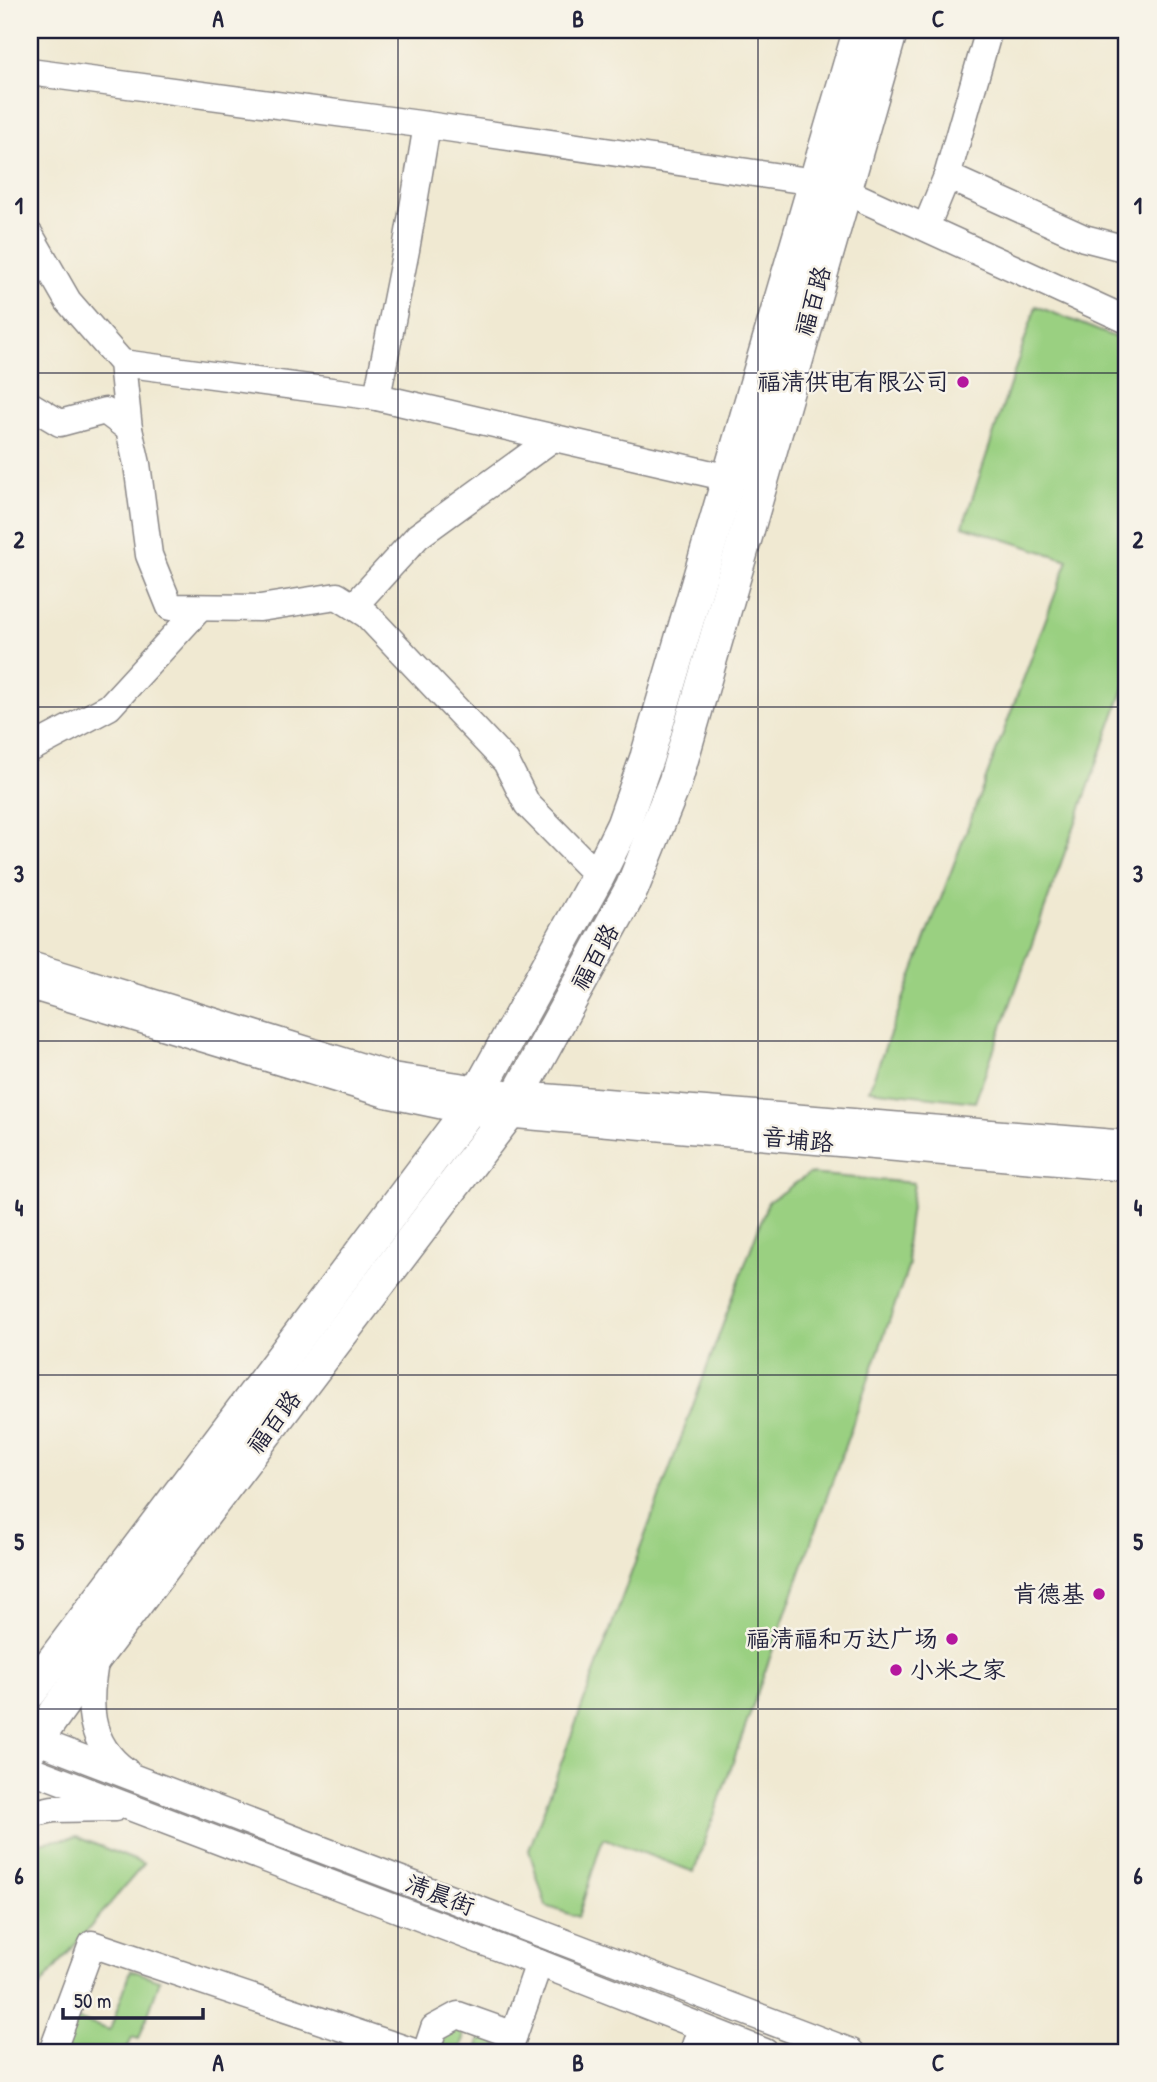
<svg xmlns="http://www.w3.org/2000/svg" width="1157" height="2082" viewBox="0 0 1157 2082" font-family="'Patrick Hand','LXGW WenKai TC',sans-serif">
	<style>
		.green { fill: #9ad081; stroke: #5e795e; stroke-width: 2 }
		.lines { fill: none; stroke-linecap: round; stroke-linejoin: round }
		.minor-casing { stroke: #898686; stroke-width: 29 }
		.major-casing { stroke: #898686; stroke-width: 36 }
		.minor { stroke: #fff; stroke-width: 26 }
		.major { stroke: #fff; stroke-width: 33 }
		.grid { fill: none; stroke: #22223b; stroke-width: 2; stroke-opacity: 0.55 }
		.poi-dot { fill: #b5179e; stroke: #f7f3e8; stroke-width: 2.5 }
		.labels { text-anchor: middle; stroke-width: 5; stroke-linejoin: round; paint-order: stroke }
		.street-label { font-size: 24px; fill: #22223b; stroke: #f7f3e8 }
		.poi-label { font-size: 24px; fill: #22223b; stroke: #f7f3e8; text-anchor: end }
		.neatline { fill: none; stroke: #22223b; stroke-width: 2.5 }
		.grid-label { font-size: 23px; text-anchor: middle; font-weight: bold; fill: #22223b }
	</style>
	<rect width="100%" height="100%" fill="#f7f3e8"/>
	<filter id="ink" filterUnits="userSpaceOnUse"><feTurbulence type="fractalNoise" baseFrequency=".0143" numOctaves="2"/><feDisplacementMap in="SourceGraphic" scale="14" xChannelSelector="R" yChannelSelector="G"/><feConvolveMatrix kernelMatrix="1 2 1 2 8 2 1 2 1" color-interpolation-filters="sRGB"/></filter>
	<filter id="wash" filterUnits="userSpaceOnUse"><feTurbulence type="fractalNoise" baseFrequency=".00686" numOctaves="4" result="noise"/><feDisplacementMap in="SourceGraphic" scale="28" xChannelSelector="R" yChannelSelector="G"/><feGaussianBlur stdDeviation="1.57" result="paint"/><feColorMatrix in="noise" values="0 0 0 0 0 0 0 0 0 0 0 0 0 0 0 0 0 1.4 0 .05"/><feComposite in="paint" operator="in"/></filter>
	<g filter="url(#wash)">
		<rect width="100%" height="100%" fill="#f0e9d2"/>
		<g class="green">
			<polygon points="1036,306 1127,342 1127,680 975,1102 869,1090 1068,560 963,526"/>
			<polygon points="809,1174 914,1183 906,1245 909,1265 694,1872 603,1838 578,1917 546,1906 529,1850 768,1202"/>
			<polygon points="77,1837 144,1864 33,1994 30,2005 30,1844"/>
			<polygon points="131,1970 160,1980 139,2039 132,2037 126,2052 62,2052 74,2018 110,2030"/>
			<polygon points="460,2028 464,2038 459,2052 438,2052 446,2031"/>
			<polygon points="488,2036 497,2043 497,2052 475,2052 479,2041"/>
		</g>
	</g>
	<g filter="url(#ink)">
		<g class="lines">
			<defs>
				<g id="minor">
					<polyline points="30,72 427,125 815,182 845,191 1127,320"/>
					<polyline points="947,176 1084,238 1127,249"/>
					<polyline points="926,227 947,176 989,30"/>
					<polyline points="30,235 68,301 122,363 129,429 137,464 149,555 170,607 260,608 337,596 367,615 506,762 527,804 598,876"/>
					<polyline points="122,363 377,397 406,250 427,125"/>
					<polyline points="377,397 729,478"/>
					<polyline points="30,405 60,423 105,411 129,429"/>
					<polyline points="354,606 418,536 553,438"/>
					<polyline points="30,749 109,707 200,608"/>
					<polyline points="30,965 392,1076 519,1095 1127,1144"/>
					<polyline points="30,986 386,1094 468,1111 1127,1168"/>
					<path d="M96 1658C87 1702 87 1743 126 1771"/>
					<polyline points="30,1738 851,2052"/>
					<polyline points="30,1769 539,1963 765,2052"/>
					<polyline points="30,1814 53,1809 115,1808"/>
					<polyline points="52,2052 92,1944 414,2052"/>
					<polyline points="426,2052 434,2028 458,2015 514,2035"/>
					<polyline points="508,2052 539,1963"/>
					<polyline points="693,2052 701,2028"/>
				</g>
				<g id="major">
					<polyline points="30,1692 468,1111 598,876 623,825 647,757 860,30"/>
					<polyline points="30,1749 97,1655 507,1115 632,888 675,782 891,30"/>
				</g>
			</defs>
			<use href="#minor" class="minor-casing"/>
			<use href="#major" class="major-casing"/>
			<use href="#minor" class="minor"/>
			<use href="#major" class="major"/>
		</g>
	</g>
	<path class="grid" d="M398 30V2052M758 30V2052M30 373H1127M30 707H1127M30 1041H1127M30 1375H1127M30 1709H1127"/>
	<g class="poi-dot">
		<circle cx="963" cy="382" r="7"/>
		<circle cx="1099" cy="1594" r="7"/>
		<circle cx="952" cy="1639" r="7"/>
		<circle cx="896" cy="1670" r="7"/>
	</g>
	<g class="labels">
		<g class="street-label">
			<text transform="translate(813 301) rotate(-74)" y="8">福百路</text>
			<text transform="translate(595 957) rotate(-61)" y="8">福百路</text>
			<text transform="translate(798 1140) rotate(5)" y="8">音埔路</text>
			<text transform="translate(274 1422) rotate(-53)" y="8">福百路</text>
			<text transform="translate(440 1895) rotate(21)" y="8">清晨街</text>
		</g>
		<g class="poi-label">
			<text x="949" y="390">福清供电有限公司</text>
			<text x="1085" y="1602">肯德基</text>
			<text x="938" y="1647">福清福和万达广场</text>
			<text x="910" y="1678" text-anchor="start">小米之家</text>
		</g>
	</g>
	<rect width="1157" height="2082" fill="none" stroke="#f7f3e8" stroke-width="77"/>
	<path d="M63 2008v10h140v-10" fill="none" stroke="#22223b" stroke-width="3.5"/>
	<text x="74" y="2008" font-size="21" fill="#22223b" stroke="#f7f3e8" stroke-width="5" paint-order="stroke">50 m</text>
	<rect x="38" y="38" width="1080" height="2006" class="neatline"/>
	<g class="grid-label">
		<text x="218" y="27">A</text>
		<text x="578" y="27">B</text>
		<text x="938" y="27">C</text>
		<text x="19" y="214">1</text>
		<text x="1138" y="214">1</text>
		<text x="19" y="548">2</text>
		<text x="1138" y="548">2</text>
		<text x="19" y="882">3</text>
		<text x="1138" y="882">3</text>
		<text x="19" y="1216">4</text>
		<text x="1138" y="1216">4</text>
		<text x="19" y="1550">5</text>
		<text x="1138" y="1550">5</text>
		<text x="19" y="1884">6</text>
		<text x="1138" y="1884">6</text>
		<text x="218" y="2071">A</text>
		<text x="578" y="2071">B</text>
		<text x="938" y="2071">C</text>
	</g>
</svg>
